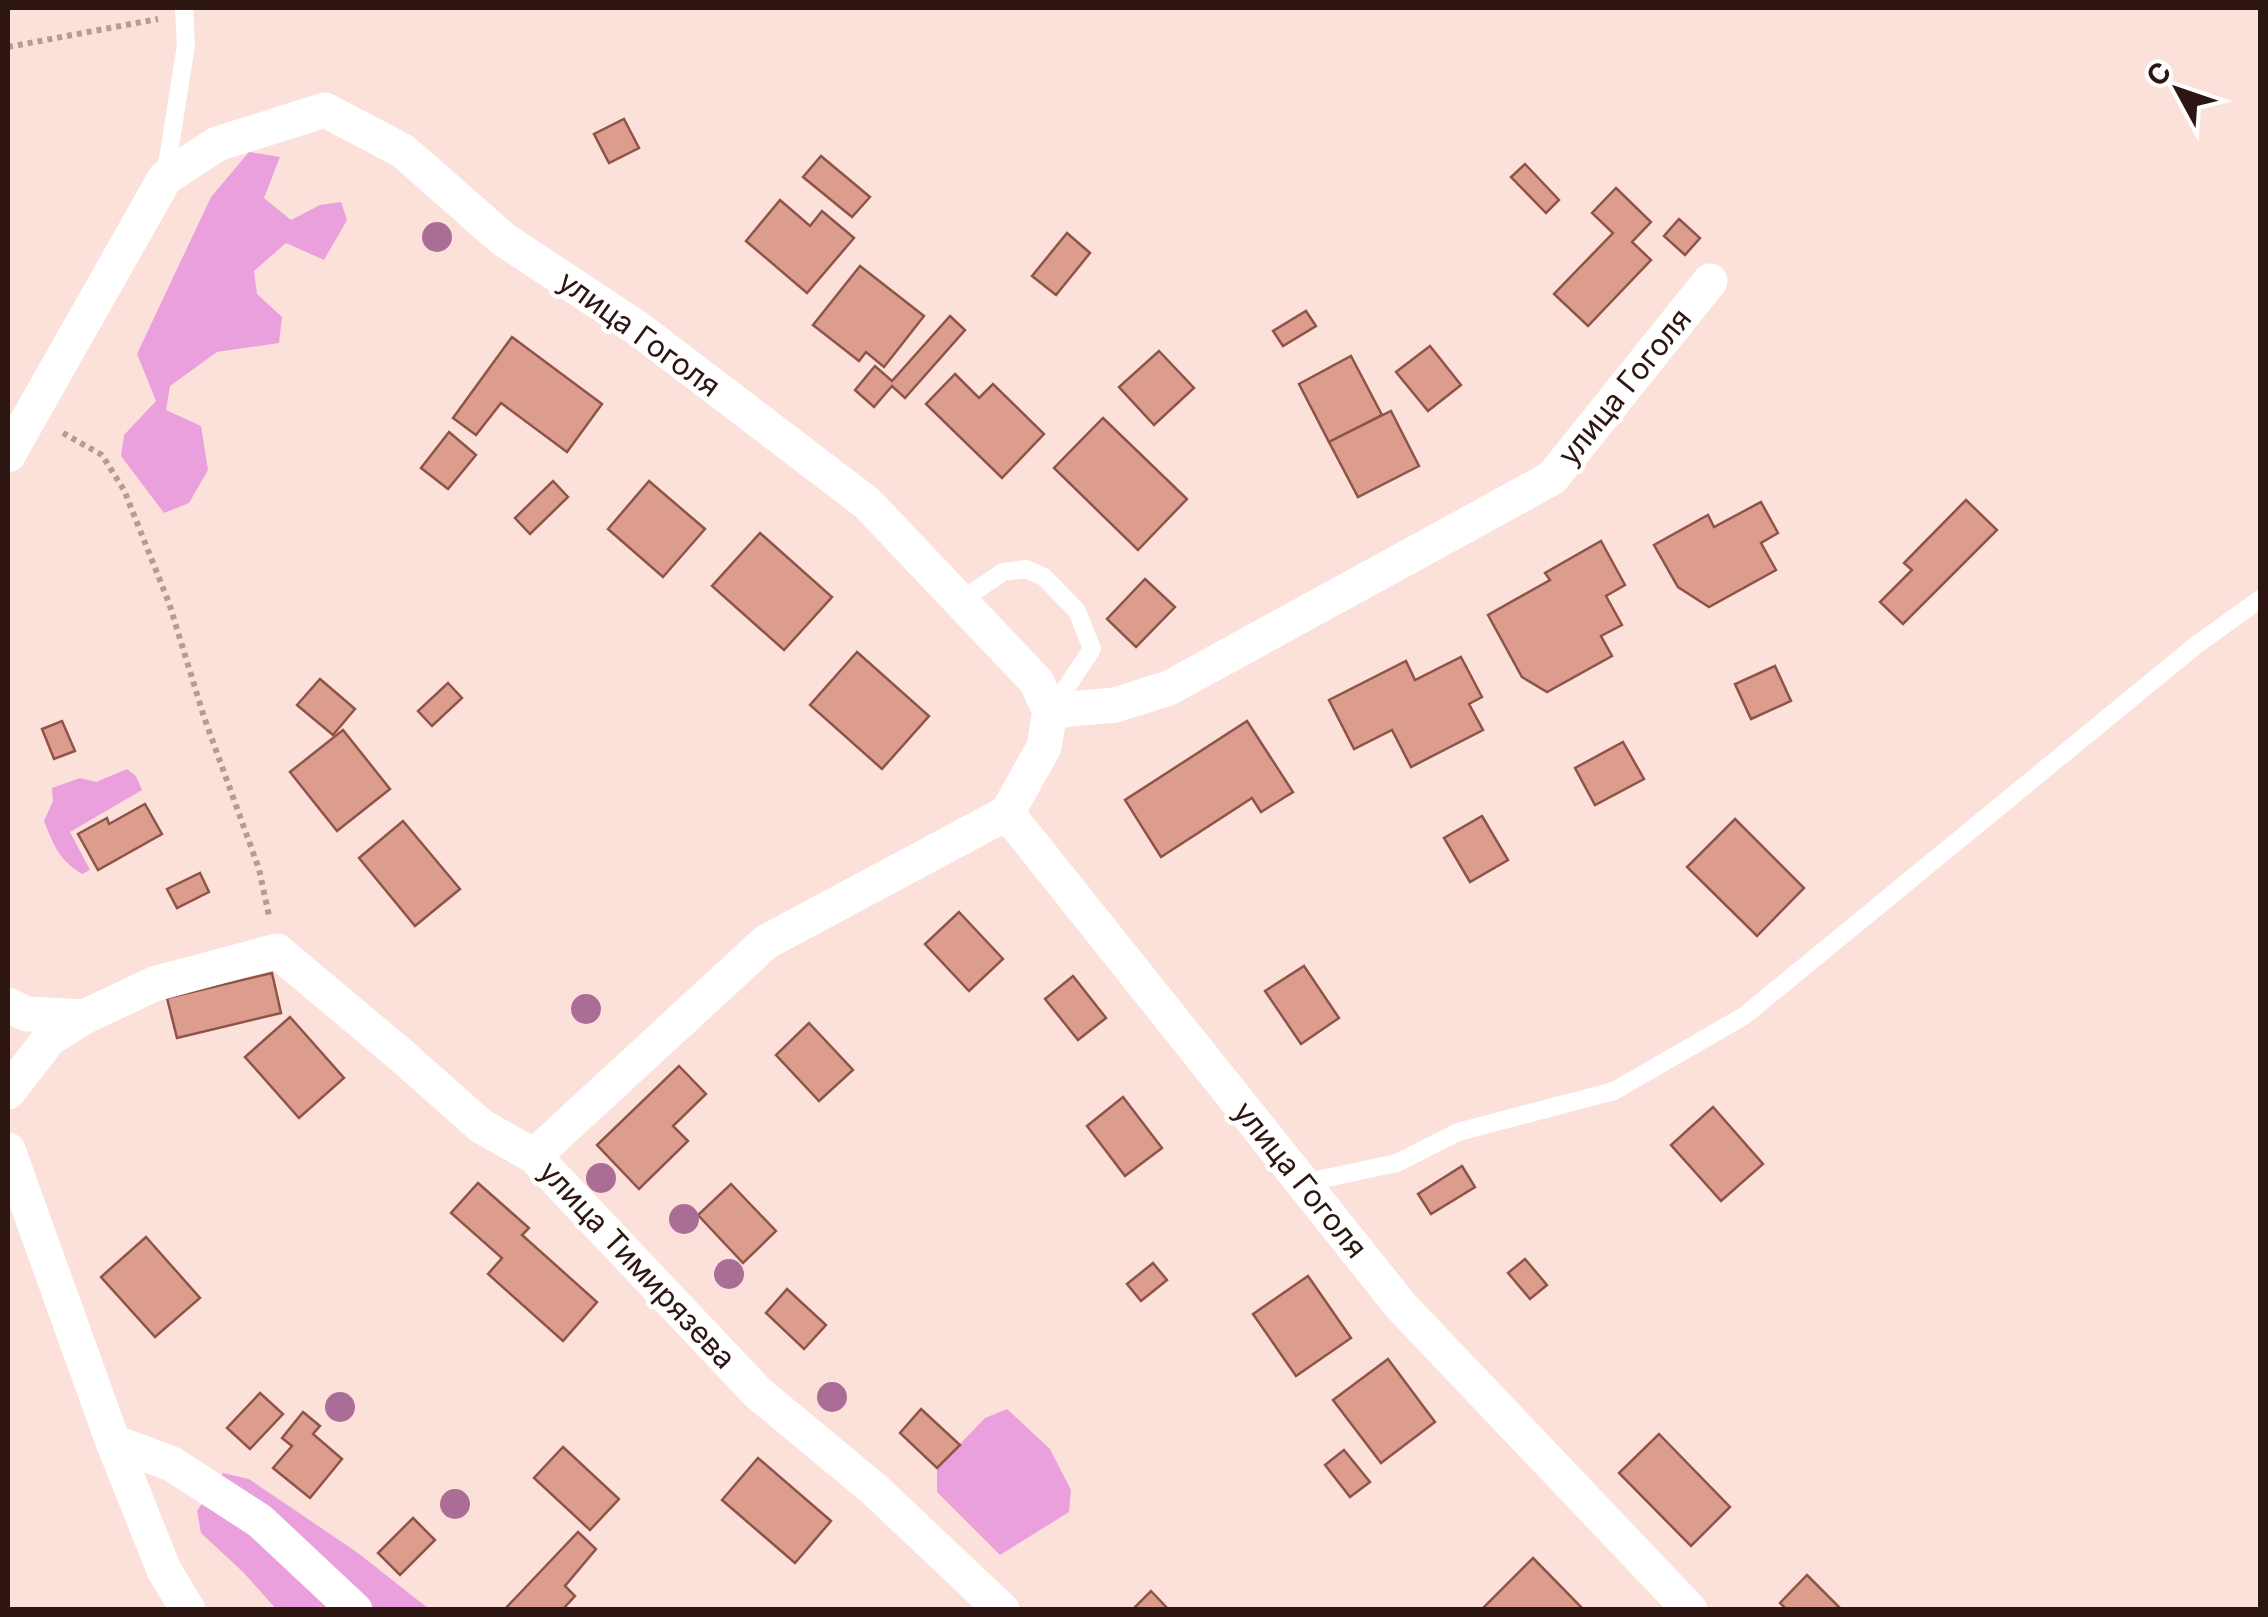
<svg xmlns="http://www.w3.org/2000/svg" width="2268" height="1617" viewBox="0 0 2268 1617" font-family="Inter,sans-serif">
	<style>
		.green { fill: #eaa0dd }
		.building { fill: #dc9c8e; stroke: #8e5448; stroke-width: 2.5 }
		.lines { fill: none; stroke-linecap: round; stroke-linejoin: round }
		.path { stroke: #b49b94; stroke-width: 6; stroke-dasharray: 5 5; stroke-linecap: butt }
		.service { stroke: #fff; stroke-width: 18 }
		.minor { stroke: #fff; stroke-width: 35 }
		.tree { fill: #aa6e96 }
		.labels { text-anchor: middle; stroke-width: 9; stroke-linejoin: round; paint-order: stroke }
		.street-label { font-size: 30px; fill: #2d1611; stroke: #fff }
	</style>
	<rect width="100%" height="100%" fill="#fce1da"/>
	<g class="green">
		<polygon points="249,152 280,157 264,198 291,220 320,205 341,202 347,220 324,260 286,243 254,271 257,294 282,317 279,343 217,352 170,386 166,410 201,426 208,470 189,503 164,513 121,456 124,435 156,401 137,354 211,197"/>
		<path d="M127 769 136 776 142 790 70 832 90 870 82 874C59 860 54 846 44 821L53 801 52 788 80 778 96 782Z"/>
		<polygon points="1007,1409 1050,1449 1071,1490 1069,1512 1000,1555 937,1492 937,1468 985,1418"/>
		<polygon points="223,1473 249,1479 358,1553 429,1609 276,1609 243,1572 201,1533 197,1511"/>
	</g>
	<g class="building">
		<polygon points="624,119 639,148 609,163 594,134"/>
		<polygon points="821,156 870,197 852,217 803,177"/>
		<polygon points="1525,164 1559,200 1546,213 1511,177"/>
		<polygon points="1616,188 1651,222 1632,242 1651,260 1588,326 1554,294 1613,233 1592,213"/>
		<polygon points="780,200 810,226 822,211 854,238 807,293 746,241"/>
		<polygon points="1679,219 1700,238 1685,255 1664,236"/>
		<polygon points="1067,233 1090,253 1056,295 1032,276"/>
		<polygon points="860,266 924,316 884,367 866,352 859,361 813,325"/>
		<polygon points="1306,311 1316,326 1283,346 1273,331"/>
		<polygon points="950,316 965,330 905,398 892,386 874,407 855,390 875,366 892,381"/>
		<polygon points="512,337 602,404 567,452 501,403 476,435 453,418"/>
		<polygon points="1430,346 1461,385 1428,411 1396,372"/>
		<polygon points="1159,351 1194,388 1154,425 1119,387"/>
		<polygon points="1351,356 1382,415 1329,442 1299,384"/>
		<polygon points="955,374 979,398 993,384 1044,434 1002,478 926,404"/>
		<polygon points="1391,411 1419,466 1358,497 1329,442"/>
		<polygon points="1103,418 1187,499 1138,550 1054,468"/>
		<polygon points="449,432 476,455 448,489 421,468"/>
		<polygon points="553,481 568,497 530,534 515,518"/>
		<polygon points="649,481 705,529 663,577 608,529"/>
		<polygon points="1966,500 1997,530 1903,624 1880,602 1912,570 1904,563"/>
		<polygon points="1761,502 1778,533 1761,543 1776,570 1709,607 1678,587 1654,545 1708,515 1714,527"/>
		<polygon points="760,533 832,597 784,650 712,586"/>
		<polygon points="1601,541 1625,585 1606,596 1622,625 1601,636 1612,656 1547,692 1522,677 1488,615 1550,580 1545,573"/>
		<polygon points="1145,579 1175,607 1136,647 1107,619"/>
		<polygon points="857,652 929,716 882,769 810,705"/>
		<polygon points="1461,657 1482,697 1469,704 1483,730 1411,767 1392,730 1354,749 1329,700 1406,661 1415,680"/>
		<polygon points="1775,666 1791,701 1751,719 1735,684"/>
		<polygon points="320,679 355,709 333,735 297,705"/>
		<polygon points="448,683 462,698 432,726 418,711"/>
		<polygon points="62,721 75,751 54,759 42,729"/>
		<polygon points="1247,721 1293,792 1261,812 1252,798 1161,857 1125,800"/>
		<polygon points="343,730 390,789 337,831 290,772"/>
		<polygon points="1623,742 1644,779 1595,805 1575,768"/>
		<polygon points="145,804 162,834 98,870 78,834 107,818 109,824"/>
		<polygon points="1482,816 1508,860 1470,882 1444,838"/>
		<polygon points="1735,819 1804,888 1757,936 1687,867"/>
		<polygon points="403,821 460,889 415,926 359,858"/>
		<polygon points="200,873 209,892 177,908 167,889"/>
		<polygon points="959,912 1003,959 969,991 925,944"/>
		<polygon points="1304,966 1339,1018 1301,1044 1265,991"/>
		<polygon points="272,973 281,1013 177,1038 167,998"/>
		<polygon points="1073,976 1106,1018 1078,1040 1045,999"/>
		<polygon points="290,1017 344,1078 299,1118 245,1057"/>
		<polygon points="809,1023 853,1070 819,1101 776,1055"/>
		<polygon points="679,1066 706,1094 673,1126 688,1141 639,1189 597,1145"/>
		<polygon points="1123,1097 1162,1148 1125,1176 1087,1126"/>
		<polygon points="1713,1107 1763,1164 1721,1201 1671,1145"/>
		<polygon points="1462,1166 1475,1187 1431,1214 1418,1194"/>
		<polygon points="478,1183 529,1228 522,1235 597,1302 563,1341 488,1274 502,1258 451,1213"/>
		<polygon points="731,1184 776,1231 743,1263 698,1215"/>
		<polygon points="146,1237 200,1298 155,1337 101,1277"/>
		<polygon points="1525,1259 1547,1285 1530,1299 1508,1273"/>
		<polygon points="1153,1263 1167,1280 1141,1301 1127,1284"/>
		<polygon points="1308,1276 1351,1338 1296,1376 1253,1314"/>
		<polygon points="787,1289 826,1325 804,1349 766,1313"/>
		<polygon points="1388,1359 1435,1422 1381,1463 1333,1400"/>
		<polygon points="260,1393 283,1414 250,1449 227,1428"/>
		<polygon points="921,1409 960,1445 937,1468 900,1433"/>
		<polygon points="303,1412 320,1426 313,1434 342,1459 310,1498 273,1468 292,1446 282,1438"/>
		<polygon points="1659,1434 1730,1507 1691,1546 1619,1473"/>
		<polygon points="563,1447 619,1499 590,1530 534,1478"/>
		<polygon points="1344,1450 1370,1482 1350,1497 1325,1465"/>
		<polygon points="758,1458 831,1521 795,1563 722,1500"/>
		<polygon points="413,1518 435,1540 400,1575 378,1553"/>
		<polygon points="578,1532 596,1549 565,1586 575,1596 562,1610 504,1610"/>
		<polygon points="1533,1558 1584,1610 1484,1610 1483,1608"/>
		<polygon points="1807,1575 1842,1610 1787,1610 1780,1603"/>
		<polygon points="1151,1591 1169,1610 1132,1610"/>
	</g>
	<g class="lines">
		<g class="path">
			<polyline points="8,47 158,19"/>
			<polyline points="63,433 102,455 124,490 169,603 204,717 259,869 269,916"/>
		</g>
		<g class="service">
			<polyline points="165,178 186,45 184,8"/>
			<polyline points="960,601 1003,572 1026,569 1044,577 1077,611 1092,649 1052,709"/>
			<polyline points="1303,1183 1397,1163 1458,1132 1614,1091 1744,1016 2195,646 2260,599"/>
		</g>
		<g class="minor">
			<polyline points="8,455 165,178 217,144 325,110 403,151 503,239 636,327 867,503 1036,681 1050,711 1044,747 1007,813 1401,1306 1690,1610"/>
			<polyline points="1050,711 1115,705 1169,688 1552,478 1710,281"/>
			<polyline points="8,1005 27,1014 84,1017"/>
			<polyline points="8,1092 50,1038 84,1017 154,984 277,951 401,1055 481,1126 534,1156 758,1393 875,1490 1002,1610"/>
			<polyline points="8,1150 113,1442 164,1570 188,1610"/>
			<polyline points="534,1156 766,942 1007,813"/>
			<polyline points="113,1442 172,1464 260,1521 355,1610"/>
		</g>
	</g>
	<g class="tree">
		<circle cx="437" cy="237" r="15"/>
		<circle cx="586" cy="1009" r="15"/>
		<circle cx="601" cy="1178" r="15"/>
		<circle cx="684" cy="1219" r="15"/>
		<circle cx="729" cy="1274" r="15"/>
		<circle cx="832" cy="1397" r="15"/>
		<circle cx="340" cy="1407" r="15"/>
		<circle cx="455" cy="1504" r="15"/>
	</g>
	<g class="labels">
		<g class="street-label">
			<text transform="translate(639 334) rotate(36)" y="10">улица Гоголя</text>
			<text transform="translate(1625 387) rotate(-51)" y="10">улица Гоголя</text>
			<text transform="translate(1300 1180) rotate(51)" y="10">улица Гоголя</text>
			<text transform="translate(637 1265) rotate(47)" y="10">улица Тимирязева</text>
		</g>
	</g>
	<rect width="2268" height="1617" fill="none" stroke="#2d1611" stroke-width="20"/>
	<g transform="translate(2178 90) rotate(310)" stroke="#ffffff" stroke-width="8" paint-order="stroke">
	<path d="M0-8L18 38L0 25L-18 38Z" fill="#2d1611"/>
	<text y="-15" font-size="28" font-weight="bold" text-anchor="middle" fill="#2d1611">С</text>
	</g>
</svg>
